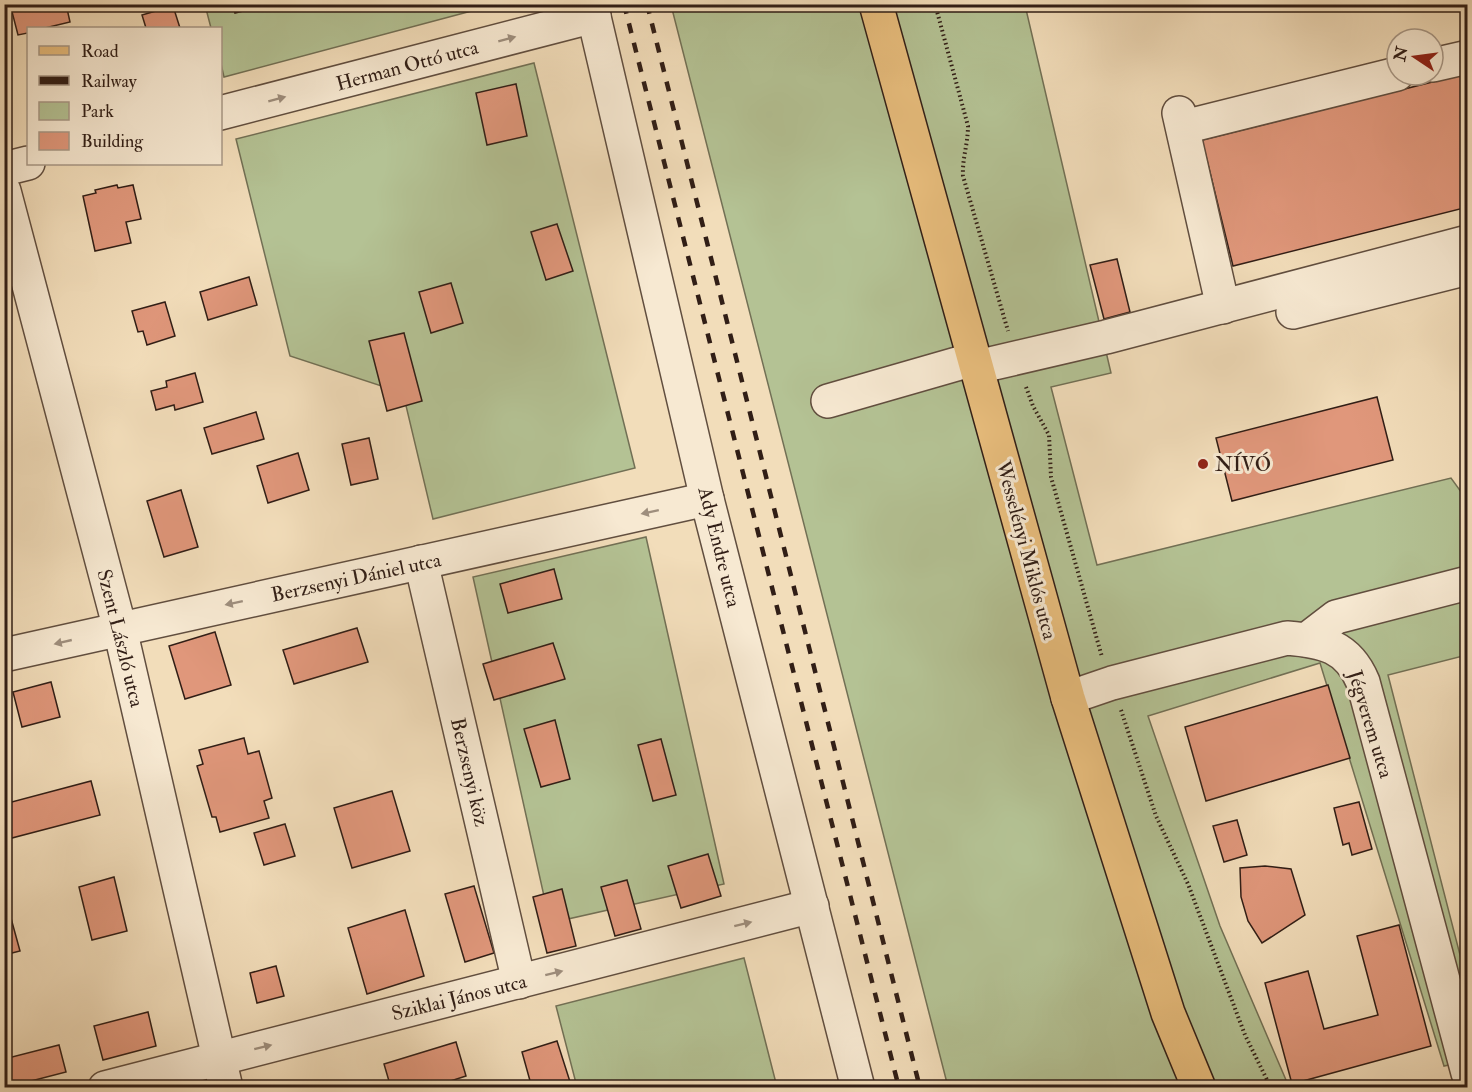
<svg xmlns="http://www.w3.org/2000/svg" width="1472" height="1092" viewBox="0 0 1472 1092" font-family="'IM FELL Double Pica',serif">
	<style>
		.green { fill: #b4c294; stroke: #727055; stroke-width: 1.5 }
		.building { fill: #e0977b; stroke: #311e16; stroke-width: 1.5 }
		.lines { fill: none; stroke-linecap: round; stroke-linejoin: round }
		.minor-casing { stroke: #614e3f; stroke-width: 36 }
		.major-casing { stroke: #311e16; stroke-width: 36 }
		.path { stroke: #311e16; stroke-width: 4; stroke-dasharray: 1.5 3; stroke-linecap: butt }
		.minor { stroke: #f7e9d2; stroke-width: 33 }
		.major { stroke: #e9be7d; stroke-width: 33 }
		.rail { stroke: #311e16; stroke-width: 4.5; stroke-dasharray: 10 10; stroke-linecap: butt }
		.oneway { fill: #9e8e7d }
		.poi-dot { fill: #8f2418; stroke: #f7e9d2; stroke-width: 2 }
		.labels { text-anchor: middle; stroke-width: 6; stroke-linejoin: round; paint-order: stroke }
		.street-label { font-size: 20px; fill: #311e16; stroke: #f7e9d2 }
		.poi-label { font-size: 20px; fill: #311e16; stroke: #f7e9d2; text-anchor: start }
	</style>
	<rect width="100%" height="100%" fill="#f2ddba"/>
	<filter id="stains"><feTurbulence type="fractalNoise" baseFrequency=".00333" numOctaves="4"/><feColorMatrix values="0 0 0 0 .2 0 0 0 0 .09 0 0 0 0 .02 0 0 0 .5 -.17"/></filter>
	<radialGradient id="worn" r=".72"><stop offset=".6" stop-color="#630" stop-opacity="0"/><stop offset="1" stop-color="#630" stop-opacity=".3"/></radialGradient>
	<g class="green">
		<polygon points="205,5 494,5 224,77 221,64 220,28 211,28"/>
		<polygon points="671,5 1025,5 1111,373 1051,387 1097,565 1451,478 1467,500 1467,655 1388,675 1467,982 1467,1061 1444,1066 1320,663 1148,716 1220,926 1289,1087 948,1087"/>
		<polygon points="534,63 635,468 433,519 403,393 290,356 236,139"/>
		<polygon points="646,537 724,884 550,923 473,577"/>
		<polygon points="744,958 777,1087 577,1087 556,1006"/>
	</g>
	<g class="building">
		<polygon points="10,4 66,4 70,22 45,28 28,28 28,33 18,35"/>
		<polygon points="233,4 271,4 235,13"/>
		<polygon points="368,4 393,4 370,10"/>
		<polygon points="1127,4 1153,4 1128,10"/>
		<polygon points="173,6 180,28 146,28 142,15"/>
		<polygon points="1468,73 1468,207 1233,266 1202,140"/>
		<polygon points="516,84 527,136 487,145 476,93"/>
		<polygon points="117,185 118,188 133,185 141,219 126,222 131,243 95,251 83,196 96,193 95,190"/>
		<polygon points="557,224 573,271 546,280 531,232"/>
		<polygon points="1117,259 1130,312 1104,319 1090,265"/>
		<polygon points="249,277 257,305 208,320 200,292"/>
		<polygon points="451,283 463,323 431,333 419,292"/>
		<polygon points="165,302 175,336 147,345 143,331 138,332 132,311"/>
		<polygon points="404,333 422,401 387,411 369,341"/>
		<polygon points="195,373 203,402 175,410 174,405 156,410 151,391 167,387 166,381"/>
		<polygon points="1377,397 1393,460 1232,501 1216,438"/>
		<polygon points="256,412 264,439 212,454 204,428"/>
		<polygon points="369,438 378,479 351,485 342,444"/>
		<polygon points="298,453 309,490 268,503 257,466"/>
		<polygon points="181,490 198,547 164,557 147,501"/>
		<polygon points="554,569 562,599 508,613 500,584"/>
		<polygon points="357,628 368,662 294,684 283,650"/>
		<polygon points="215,632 231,685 185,699 169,646"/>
		<polygon points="553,643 565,679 494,700 483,664"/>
		<polygon points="51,682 60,717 22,727 13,692"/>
		<polygon points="1328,685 1350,758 1206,801 1185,727"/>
		<polygon points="555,720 570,779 541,787 524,729"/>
		<polygon points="244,738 248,754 259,751 272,798 264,801 269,818 220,832 216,817 212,817 197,766 203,764 199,750"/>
		<polygon points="661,739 676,795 653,801 638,745"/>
		<polygon points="91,781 100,815 8,839 4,826 4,804"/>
		<polygon points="392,791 410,851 352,868 334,808"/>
		<polygon points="1359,802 1372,849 1352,855 1349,843 1343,845 1334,808"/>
		<polygon points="1237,820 1247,855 1224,862 1213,826"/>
		<polygon points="285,824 295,856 264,865 254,833"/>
		<polygon points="708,854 721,896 681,908 668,866"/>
		<polygon points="1265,866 1291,869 1305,915 1262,943 1248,921 1241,897 1240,868"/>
		<polygon points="114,877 127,931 92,940 79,887"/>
		<polygon points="627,880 641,929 615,936 601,887"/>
		<polygon points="474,886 494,953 465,962 445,894"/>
		<polygon points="562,889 576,946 547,953 533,897"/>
		<polygon points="405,910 424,976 367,994 348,928"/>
		<polygon points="9,911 20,951 4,955 4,913"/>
		<polygon points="1399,925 1431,1046 1292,1084 1265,983 1308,971 1324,1029 1378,1015 1357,936"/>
		<polygon points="276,966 284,996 257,1003 250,973"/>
		<polygon points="148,1012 156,1046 103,1060 94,1026"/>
		<polygon points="557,1041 572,1088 532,1088 522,1052"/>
		<polygon points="456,1042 466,1076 429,1088 391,1088 384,1064"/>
		<polygon points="59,1045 66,1072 4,1088 4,1059"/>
	</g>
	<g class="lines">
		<defs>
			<g id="minor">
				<polyline points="591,4 707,499 858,1088"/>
				<polyline points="1433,65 1468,57"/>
				<polyline points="220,113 594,16"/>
				<polyline points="1179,113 1223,307"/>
				<polyline points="1184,127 1397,74"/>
				<polyline points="4,169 28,163"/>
				<polyline points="4,191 120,629 226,1088"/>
				<polyline points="1293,312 1468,268"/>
				<polyline points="977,367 1106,337 1468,242"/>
				<polyline points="828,401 974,359"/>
				<polyline points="421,562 519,982"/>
				<polyline points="1306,640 1336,617 1468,583"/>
				<polyline points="4,655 707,499"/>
				<path d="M1068 698 1112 683 1287 638C1323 641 1348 646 1363 682L1468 1073"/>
				<polyline points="105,1088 812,906"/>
			</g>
			<polyline id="major" points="876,4 1068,698 1168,1013 1199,1088"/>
		</defs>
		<use href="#minor" class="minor-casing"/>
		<use href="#major" class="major-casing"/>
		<g class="path">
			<path d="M935 4 968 126C968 144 962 159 963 176L1008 331"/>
			<polyline points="1026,387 1033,406 1049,435 1051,477 1102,657"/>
			<polyline points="1121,710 1156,816 1188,884 1245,1035 1271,1088"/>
		</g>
		<use href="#minor" class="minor"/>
		<use href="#major" class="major"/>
		<g class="rail">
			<polyline points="624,4 899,1088"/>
			<polyline points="647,4 920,1088"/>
		</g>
	</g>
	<defs><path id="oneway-solid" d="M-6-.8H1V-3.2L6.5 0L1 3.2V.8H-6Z" transform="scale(1.5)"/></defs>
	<g class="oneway">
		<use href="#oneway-solid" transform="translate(507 39) rotate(-15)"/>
		<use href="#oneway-solid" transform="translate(277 99) rotate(-15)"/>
		<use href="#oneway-solid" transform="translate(650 512) rotate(168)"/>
		<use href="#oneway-solid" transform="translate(234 603) rotate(168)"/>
		<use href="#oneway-solid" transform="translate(63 642) rotate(167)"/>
		<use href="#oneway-solid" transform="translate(743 924) rotate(-14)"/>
		<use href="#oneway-solid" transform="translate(554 973) rotate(-14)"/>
		<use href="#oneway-solid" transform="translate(263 1047) rotate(-14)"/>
	</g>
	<circle class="poi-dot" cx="1203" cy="464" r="6"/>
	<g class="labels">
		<g class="street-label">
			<text transform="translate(407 65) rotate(-15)" y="7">Herman Ottó utca</text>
			<text transform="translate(720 547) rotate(76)" y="7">Ady Endre utca</text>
			<text transform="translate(1027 550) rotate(75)" y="7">Wesselényi Miklós utca</text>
			<text transform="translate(356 577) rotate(-12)" y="7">Berzsenyi Dániel utca</text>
			<text transform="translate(121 638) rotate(76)" y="7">Szent László utca</text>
			<text transform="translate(1371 724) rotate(73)" y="7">Jégverem utca</text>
			<text transform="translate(470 772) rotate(77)" y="7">Berzsenyi köz</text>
			<text transform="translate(459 997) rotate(-14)" y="7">Sziklai János utca</text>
		</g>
		<g class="poi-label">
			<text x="1215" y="471">NÍVÓ</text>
		</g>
	</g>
	<rect width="1472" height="1092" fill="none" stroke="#f2ddba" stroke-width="24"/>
	<rect x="6" y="6" width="1460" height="1080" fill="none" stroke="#311e16" stroke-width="3"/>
	<rect x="12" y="12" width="1448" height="1068" fill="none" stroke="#311e16" stroke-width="1.5"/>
	<rect x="27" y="27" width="195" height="138" fill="#f7e9d2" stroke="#a89887" stroke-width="1.5"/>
	<rect x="39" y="46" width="30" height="9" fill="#e9be7d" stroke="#a89887" stroke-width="1.5"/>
	<text x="81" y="57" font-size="18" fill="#311e16">Road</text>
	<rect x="39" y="76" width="30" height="9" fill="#311e16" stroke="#a89887" stroke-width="1.5"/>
	<text x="81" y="87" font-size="18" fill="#311e16">Railway</text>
	<rect x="39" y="102" width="30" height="18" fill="#b4c294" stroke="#a89887" stroke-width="1.5"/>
	<text x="81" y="117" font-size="18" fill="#311e16">Park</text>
	<rect x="39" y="132" width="30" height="18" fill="#e0977b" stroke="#a89887" stroke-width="1.5"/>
	<text x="81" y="147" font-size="18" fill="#311e16">Building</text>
	<g transform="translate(1415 57) rotate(283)"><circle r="28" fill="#f7e9d2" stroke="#a89887" stroke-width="1.5"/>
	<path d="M0-4.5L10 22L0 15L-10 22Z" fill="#8f2418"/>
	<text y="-9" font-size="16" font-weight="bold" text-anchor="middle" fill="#311e16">N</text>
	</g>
	<rect width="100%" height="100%" filter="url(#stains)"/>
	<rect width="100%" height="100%" fill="url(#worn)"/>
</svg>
